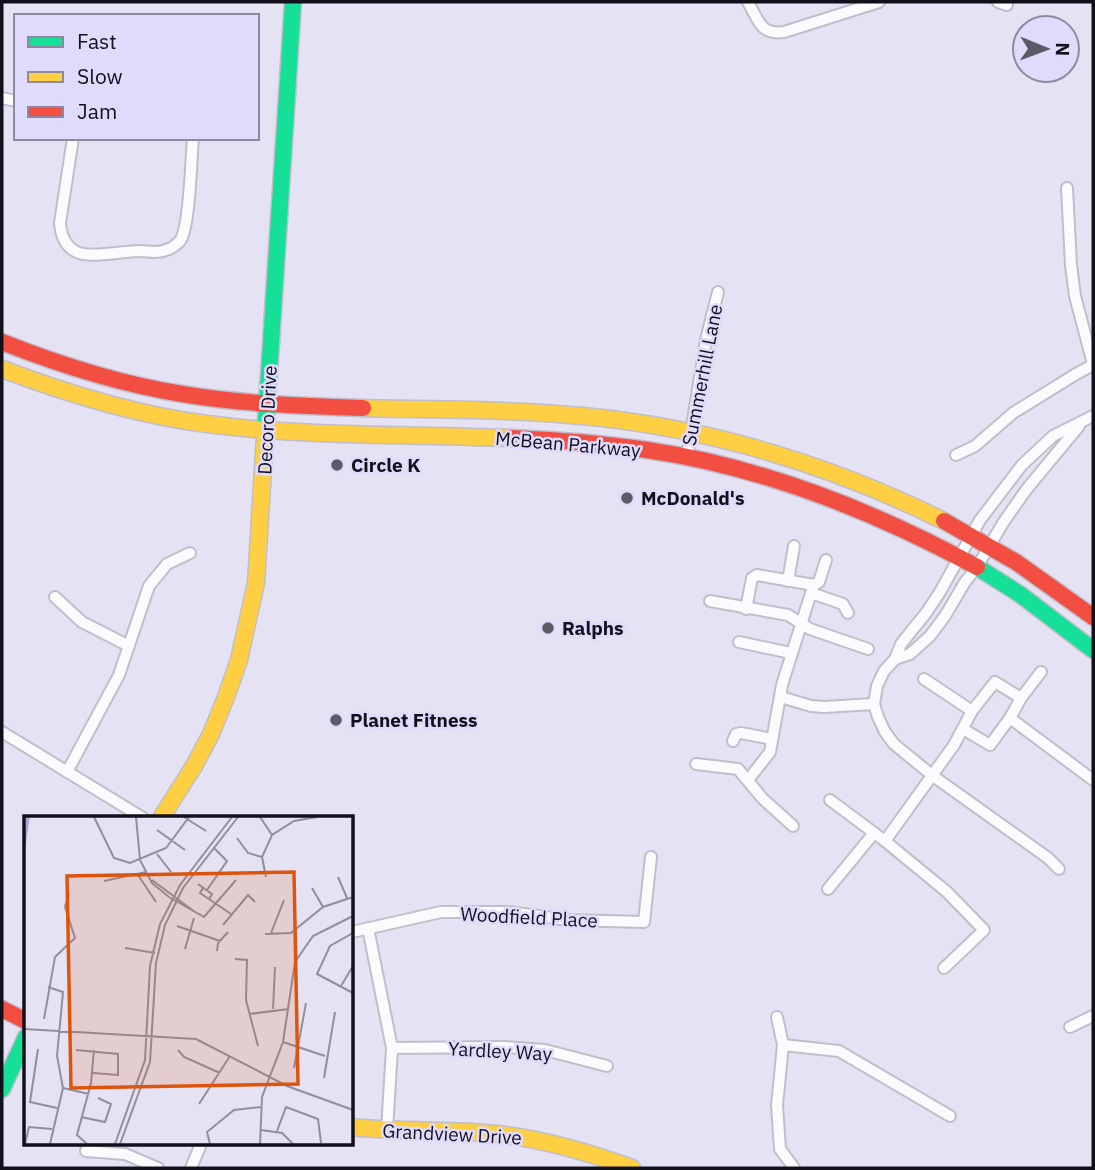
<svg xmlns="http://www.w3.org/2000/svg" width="1095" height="1170" viewBox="0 0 1095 1170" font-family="'IBM Plex Sans',sans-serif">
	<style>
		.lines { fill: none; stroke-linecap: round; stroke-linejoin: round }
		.street-casing { stroke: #c1becc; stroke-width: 14 }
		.fast-casing { stroke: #c1becc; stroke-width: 19 }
		.slow-casing { stroke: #c1becc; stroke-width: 19 }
		.jam-casing { stroke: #c1becc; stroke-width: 19 }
		.street { stroke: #fbfbfd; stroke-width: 10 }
		.fast { stroke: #16e098; stroke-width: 16 }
		.slow { stroke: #ffcf43; stroke-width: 16 }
		.jam { stroke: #f24e42; stroke-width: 16 }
		.poi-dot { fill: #5c5a67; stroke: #e0dafb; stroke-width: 2.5 }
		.labels { text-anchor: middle; stroke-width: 5; stroke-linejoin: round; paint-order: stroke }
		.street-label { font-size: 19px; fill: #12101b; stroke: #e0dafb }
		.poi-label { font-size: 19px; font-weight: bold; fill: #12101b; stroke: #e0dafb; text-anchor: start }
		.inset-river { fill: none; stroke: #b0a6d6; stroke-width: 3.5 }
		.inset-road { fill: none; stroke: #918e9d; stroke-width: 2 }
		.view { fill: #dd550d; fill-opacity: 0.15; stroke: #dd550d; stroke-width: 3.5 }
		.inset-edge { fill: none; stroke: #12101b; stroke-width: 3.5 }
	</style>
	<rect width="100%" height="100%" fill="#e5e2f3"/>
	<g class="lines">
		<defs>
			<g id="street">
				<path d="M748 2C759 21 760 35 784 32L879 2"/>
				<polyline points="998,2 1007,5"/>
				<polyline points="2,98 16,101"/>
				<path d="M73 138 60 223C61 236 66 248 79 253 96 258 122 251 139 251 149 251 157 254 166 250 171 249 176 245 180 241 190 227 191 159 193 138"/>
				<polyline points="1067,188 1071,265 1075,296 1093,364"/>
				<polyline points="956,455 975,446 1013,413 1076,374 1093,365"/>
				<polyline points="687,457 706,340 718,292"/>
				<polyline points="788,581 794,546"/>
				<polyline points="811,593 843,604 848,613"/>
				<polyline points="55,597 82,622 129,646"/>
				<polyline points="710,601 788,615 810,629 868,649"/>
				<polyline points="746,609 752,578 757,575 814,585"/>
				<polyline points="739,642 791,653"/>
				<polyline points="895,659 910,654 930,636 945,616 965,582 977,567 1003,523 1026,490 1079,426"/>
				<polyline points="924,679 972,711"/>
				<polyline points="781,697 811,706 824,707 874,704"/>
				<polyline points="1010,718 1093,780"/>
				<polyline points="963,729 990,745 1010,718 1021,698 1041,672"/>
				<polyline points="2,732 143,818"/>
				<polyline points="733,741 736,734 741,733 772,739"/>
				<polyline points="696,764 738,769 763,799 793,826"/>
				<polyline points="67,772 119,675 149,586 167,564 190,553"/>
				<polyline points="748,780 770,752 782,685 811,593 814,585 819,582 826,560"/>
				<polyline points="830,800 885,841 947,892 984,930 944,968"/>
				<polyline points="885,841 954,745 972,711 995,682 1021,698"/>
				<polyline points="1059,869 1048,858 933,776 894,744 885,732 878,717 874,704 877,686 884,671 895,659 901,644 926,613 940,592 980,520 1022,465 1053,436 1093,416"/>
				<polyline points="828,889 874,833"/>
				<polyline points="368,928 392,1048 387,1130"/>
				<polyline points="352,932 441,912 509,912 568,920 644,922 651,857"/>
				<polyline points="777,1017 783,1045 777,1105 780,1149 794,1168"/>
				<polyline points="1070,1027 1093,1016"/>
				<polyline points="783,1045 839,1051 950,1116"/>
				<polyline points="392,1048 504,1047 545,1050 607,1066"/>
				<polyline points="86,1151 125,1154 158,1168"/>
				<polyline points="191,1168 201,1144"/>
			</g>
			<g id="fast">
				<polyline points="265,436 293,2"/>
				<polyline points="977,567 1021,595 1093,650"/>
				<polyline points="2,1089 26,1037"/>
			</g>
			<g id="slow">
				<path d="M2 369C68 394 136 415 207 424 307 437 409 434 510 438"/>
				<path d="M363 408C440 410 516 409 593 417 716 430 833 466 944 521"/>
				<polyline points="161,818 194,766 211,734 226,697 239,660 256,583 265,436"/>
				<path d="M352 1127C397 1132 441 1129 486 1133 537 1137 585 1151 632 1168"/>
			</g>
			<g id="jam">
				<path d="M2 342C60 365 120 384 182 394 242 404 303 406 363 408"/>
				<path d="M510 438C556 440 602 443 647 450 763 467 874 511 977 567"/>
				<polyline points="944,521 1016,562 1093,617"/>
				<polyline points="2,1009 26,1021"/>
			</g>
		</defs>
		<use href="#street" class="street-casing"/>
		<use href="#fast" class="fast-casing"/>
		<use href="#slow" class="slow-casing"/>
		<use href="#jam" class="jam-casing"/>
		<use href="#street" class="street"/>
		<use href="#fast" class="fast"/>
		<use href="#slow" class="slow"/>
		<use href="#jam" class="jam"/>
	</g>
	<g class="poi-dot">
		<circle cx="337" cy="465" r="7"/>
		<circle cx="627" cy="498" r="7"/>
		<circle cx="548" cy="628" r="7"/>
		<circle cx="336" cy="720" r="7"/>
	</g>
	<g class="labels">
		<g class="street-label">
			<text transform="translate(702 375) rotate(-79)" y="7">Summerhill Lane</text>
			<text transform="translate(267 420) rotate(-87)" y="7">Decoro Drive</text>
			<text transform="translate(568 444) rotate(5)" y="7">McBean Parkway</text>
			<text transform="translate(529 917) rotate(3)" y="7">Woodfield Place</text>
			<text transform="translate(500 1051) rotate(3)" y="7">Yardley Way</text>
			<text transform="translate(452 1134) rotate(3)" y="7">Grandview Drive</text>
		</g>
		<g class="poi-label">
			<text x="351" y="472">Circle K</text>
			<text x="641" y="505">McDonald's</text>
			<text x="562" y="635">Ralphs</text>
			<text x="350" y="727">Planet Fitness</text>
		</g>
	</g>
	<g transform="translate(24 816)">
		<rect width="329" height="329" fill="#e5e2f3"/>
		<path class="inset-river" d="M0 29 4 1"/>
		<path class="inset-road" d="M70 1 90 42 106 47 142 32 165 1M112 1 116 44 128 67 145 81 180 101 212 64M160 1 182 15M236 1 248 19M133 14 161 34M213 22 224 37 238 41M133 38 147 56M114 59 132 86M242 61 238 41 248 19 270 5 293 1M314 61 323 82M128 64 171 96M80 65 122 56M174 68 188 78 185 83M179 72 176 77 207 98M288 72 299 91M183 74 203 45 190 32M199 109 224 79 231 86M153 110 196 125M247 117 260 84M329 117 306 130 293 158 329 177M241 118 267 117 299 91 329 81M101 132 131 137M161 133 170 102M193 135 194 127 204 116M211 143 223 144 222 184 234 230M317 170 329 150M24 171 39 176 33 240 39 272 26 328M249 193 251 151M225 198 265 193M20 203 31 141 51 122 41 91 45 77M0 213 172 223 263 270 329 294M259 226 301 240M14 233 6 286 33 292M52 234 94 238V259L69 257M154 234 160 241 196 257M270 252 282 187M300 262 311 196M39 272 65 278M175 288 206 240M57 301 81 306 87 288 74 282M237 314 258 317 269 328M253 315 262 291 294 303 297 327M1 328 5 311 28 313M63 328 53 319 67 267 70 234M91 328 121 244 126 150 136 108 156 69 208 1M96 328 126 246 132 147 141 109 159 72 214 1M186 328 183 316 210 294 237 291M236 328 238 281 259 226 271 146 289 120 329 100"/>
		<path class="view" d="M270 56 274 268 47 272 43 60Z"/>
		<rect width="329" height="329" class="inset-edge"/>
	</g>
	<rect width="1095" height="1170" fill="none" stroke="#12101b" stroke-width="7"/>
	<rect x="14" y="14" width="245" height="126" fill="#e0dafb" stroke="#8e89a1" stroke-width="2"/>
	<rect x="28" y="37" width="35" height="10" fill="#16e098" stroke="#8e89a1" stroke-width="2"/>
	<text x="77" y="49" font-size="21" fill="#12101b">Fast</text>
	<rect x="28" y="72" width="35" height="10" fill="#ffcf43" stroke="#8e89a1" stroke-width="2"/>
	<text x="77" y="84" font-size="21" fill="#12101b">Slow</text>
	<rect x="28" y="107" width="35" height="10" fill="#f24e42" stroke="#8e89a1" stroke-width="2"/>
	<text x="77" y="119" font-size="21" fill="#12101b">Jam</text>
	<g transform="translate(1046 49) rotate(91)"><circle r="33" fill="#e0dafb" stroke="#8e89a1" stroke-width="2"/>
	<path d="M0-5L12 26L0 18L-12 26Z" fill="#5c5a67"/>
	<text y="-10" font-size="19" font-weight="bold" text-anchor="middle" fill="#12101b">N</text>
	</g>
</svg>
